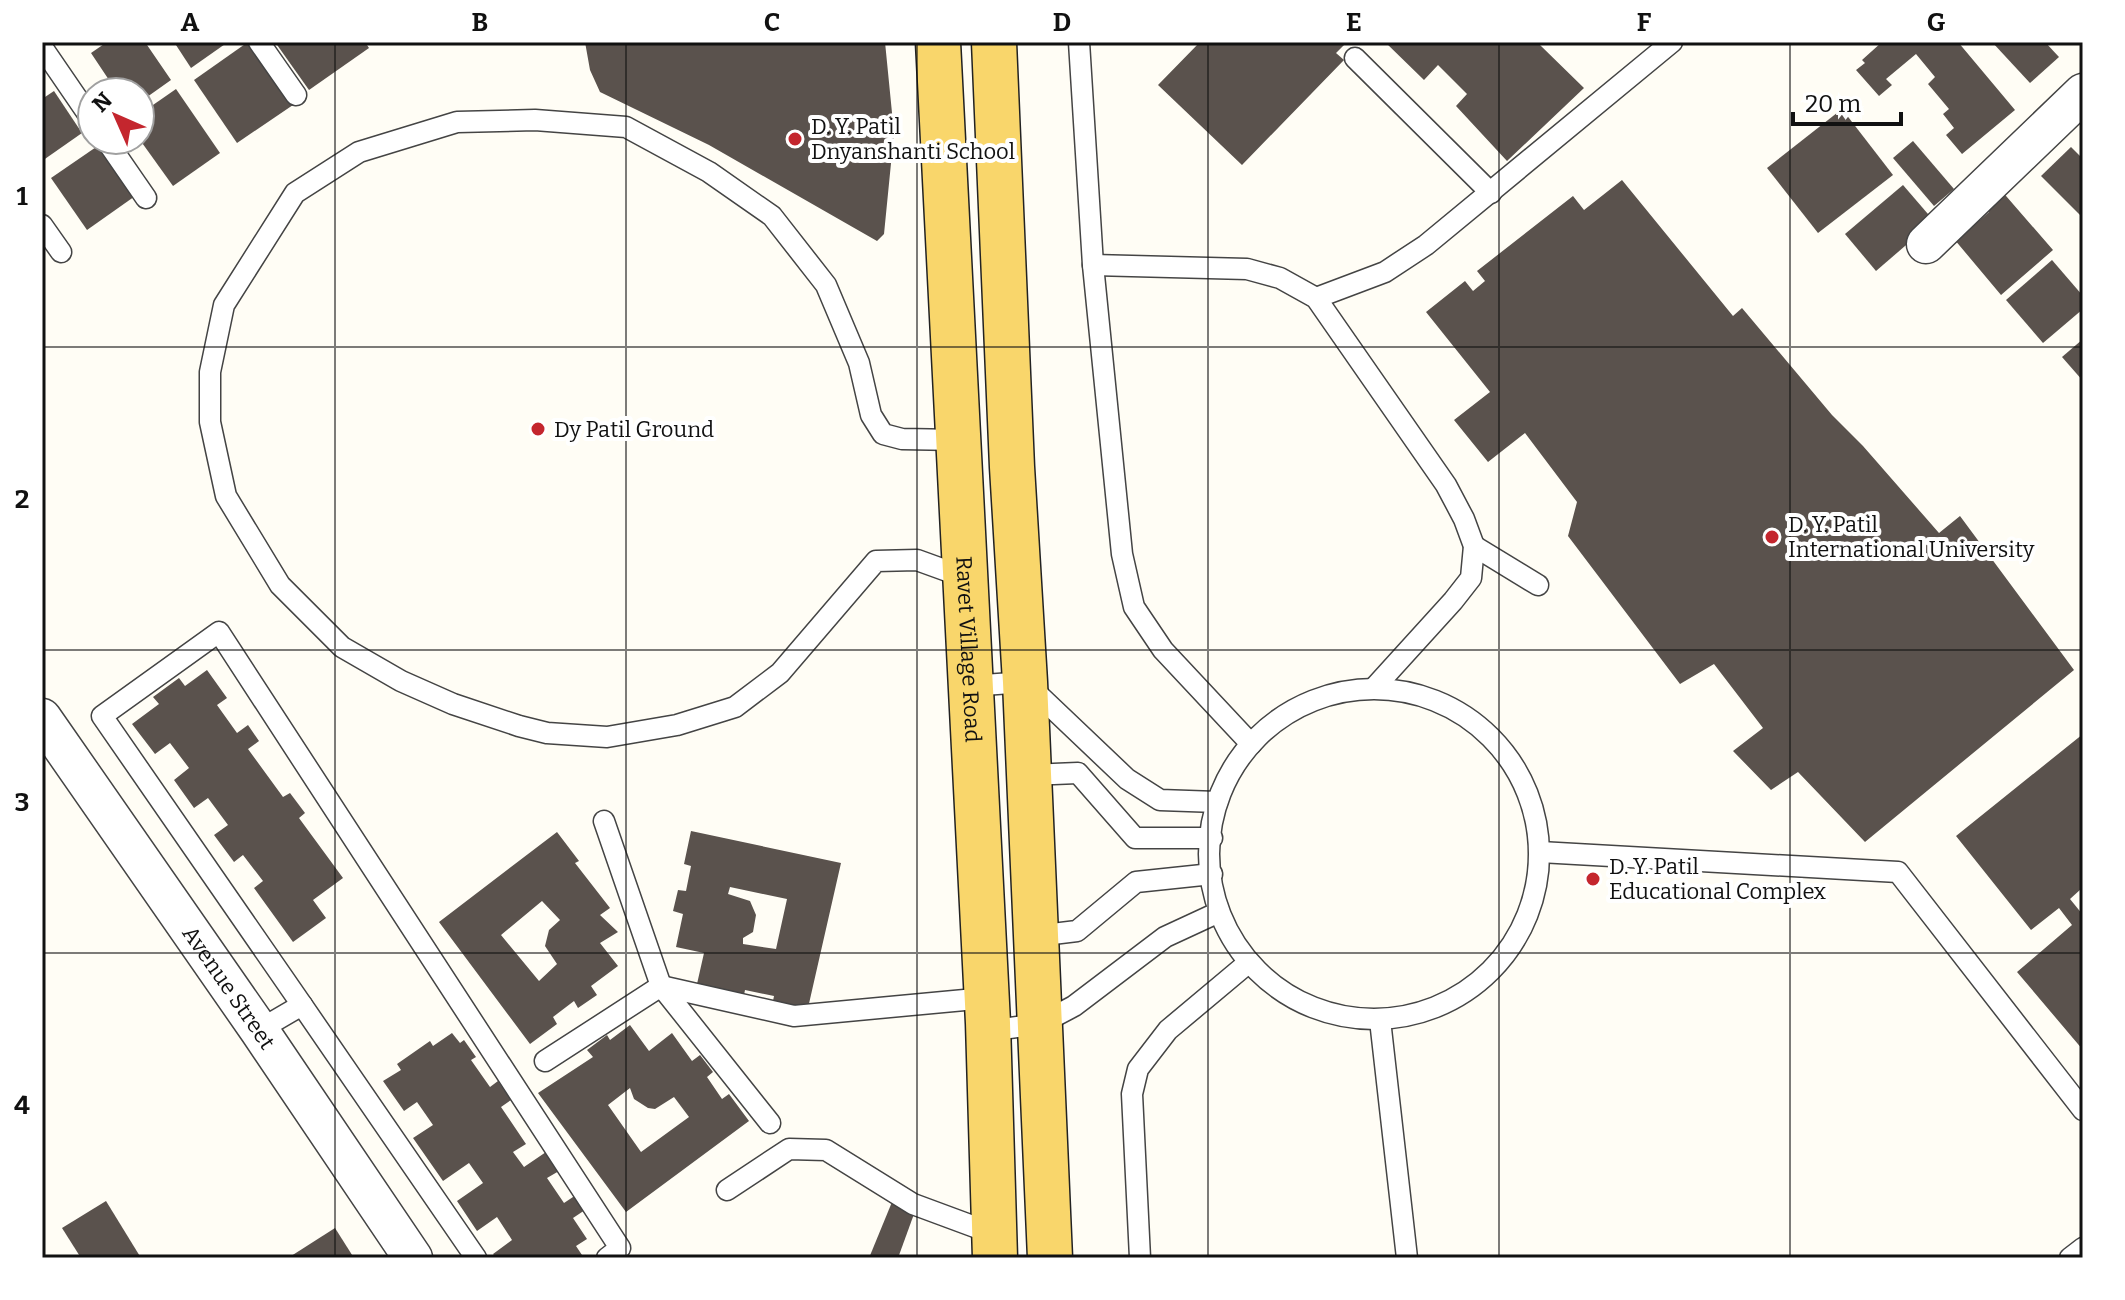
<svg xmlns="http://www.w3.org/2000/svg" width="2125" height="1300" viewBox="0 0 2125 1300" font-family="Bitter,serif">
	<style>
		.building { fill: #5a524d; fill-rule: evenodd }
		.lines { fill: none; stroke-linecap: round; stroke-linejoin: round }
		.service-casing { stroke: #444; stroke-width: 23 }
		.minor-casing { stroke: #444; stroke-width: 41 }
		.primary-casing { stroke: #222; stroke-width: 47 }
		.service { stroke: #fff; stroke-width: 20 }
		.minor { stroke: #fff; stroke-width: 38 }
		.primary { stroke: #f9d66b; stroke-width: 44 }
		.grid { fill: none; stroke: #111; stroke-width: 2; stroke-opacity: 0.55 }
		.poi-dot { fill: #c4262e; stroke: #fff; stroke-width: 3 }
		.labels { text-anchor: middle; stroke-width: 8; stroke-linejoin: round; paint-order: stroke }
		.poi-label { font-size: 22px; fill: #111; stroke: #fff; text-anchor: start }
		.street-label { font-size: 22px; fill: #111; stroke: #fff }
		.neatline { fill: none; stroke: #111; stroke-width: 3 }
		.grid-label { font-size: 26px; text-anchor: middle; font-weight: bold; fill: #111 }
	</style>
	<rect width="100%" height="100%" fill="#fffdf5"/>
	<g class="building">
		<polygon points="107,42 145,42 171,80 140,102 140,92 117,92 91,53"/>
		<polygon points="174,42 228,42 191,68"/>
		<polygon points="248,42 293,105 237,143 194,80"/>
		<polygon points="275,42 365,42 369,48 309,90"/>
		<polygon points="585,42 885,42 894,133 884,234 877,241 709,145 600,92 590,70"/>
		<polygon points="1200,42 1333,45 1335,42 1347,42 1336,53 1344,60 1242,165 1158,85"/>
		<polygon points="1385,42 1542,42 1540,45 1584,88 1507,161 1456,106 1467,94 1438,65 1424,80"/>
		<polygon points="1882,42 1958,42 2015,110 1962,154 1946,135 1954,128 1943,114 1949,109 1928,84 1935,77 1916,54 1886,79 1892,85 1879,96 1856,70 1865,63 1862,60"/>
		<polygon points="1992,42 2045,42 2059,57 2030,83"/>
		<polygon points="176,89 220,153 173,186 140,140 140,114"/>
		<polygon points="54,91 82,133 42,161 42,99"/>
		<polygon points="1842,109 1893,175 1818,233 1767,168"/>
		<polygon points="1913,141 1954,189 1934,206 1893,158"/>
		<polygon points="102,143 138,194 87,230 51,178"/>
		<polygon points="2071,147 2083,159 2083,218 2041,176"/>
		<polygon points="1622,180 1733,316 1742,308 1832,415 1863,446 1939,533 1960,516 2074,670 1865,842 1798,772 1771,790 1733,751 1763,728 1714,664 1680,684 1568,536 1577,502 1525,433 1488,462 1454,420 1490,392 1426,312 1465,281 1473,291 1485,281 1477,271 1573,196 1584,210"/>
		<polygon points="1903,185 1934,221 1876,271 1845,234"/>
		<polygon points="2000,189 2053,250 2001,295 1949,233 1973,212 1980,220 1989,212 1982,204"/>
		<polygon points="2052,260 2083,296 2083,309 2043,343 2006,300"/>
		<polygon points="2083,339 2083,381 2062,357"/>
		<polygon points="207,670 227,698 217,705 237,733 248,725 259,741 248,749 283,797 290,793 305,813 299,818 343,878 313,900 326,918 293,942 254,888 263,881 243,855 234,862 214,835 228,825 208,798 194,808 174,780 189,768 170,743 155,754 132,724 159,704 153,697 179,678 185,686"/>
		<polygon points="2083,734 2083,892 2081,889 2070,899 2083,915 2083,1050 2017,972 2072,925 2059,908 2031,930 1956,836"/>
		<path d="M691 831 841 863 808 1008 773 1001 774 996 745 990 743 1000 719 995 720 989 697 984 704 953 676 947 683 914 673 911 678 890 686 891 691 866 684 864ZM730 887 787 899 776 949 743 944V938L753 932 756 915 750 901 728 894Z"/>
		<path d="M557 832 579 861 575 863 610 908 600 915 618 932 600 943 618 966 591 986 597 995 578 1008 574 1001 553 1017 557 1024 530 1044 439 922ZM542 901 560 920 549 930 545 946 557 964 539 981 501 935Z"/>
		<path d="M630 1025 649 1051 672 1033 692 1061 700 1055 713 1072 707 1077 722 1099 729 1094 749 1121 626 1212 538 1093 593 1057 587 1050 607 1035 610 1040ZM630 1088 634 1099 648 1108 655 1109 674 1097 689 1117 641 1152 608 1105Z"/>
		<polygon points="452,1033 460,1043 464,1040 476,1057 471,1060 490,1087 498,1081 511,1100 501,1107 526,1144 513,1152 524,1167 546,1152 559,1171 547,1178 564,1203 576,1195 585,1210 573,1218 587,1239 576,1246 582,1255 578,1258 496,1258 493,1254 512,1240 497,1217 477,1231 457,1201 483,1183 469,1163 443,1181 413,1138 433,1125 417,1102 404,1111 383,1081 401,1070 397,1064 430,1041 433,1046"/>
		<polygon points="106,1201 141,1258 81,1258 62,1228"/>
		<polygon points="892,1202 914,1214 898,1258 869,1258"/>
		<polygon points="335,1228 354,1258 288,1258"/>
	</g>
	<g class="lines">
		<defs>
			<g id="service">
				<polyline points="259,42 296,95"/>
				<polyline points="1079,42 1093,265 1122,554 1134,607 1163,650 1251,744"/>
				<polyline points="42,47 92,120"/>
				<polyline points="1355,58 1491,193"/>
				<polyline points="106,140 146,198"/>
				<polyline points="42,225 61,252"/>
				<polyline points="1093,265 1247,269 1280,278 1316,298 1446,485 1464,519 1474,546 1471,578 1453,601 1374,688"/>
				<polyline points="1316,298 1385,272 1426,245 1672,42"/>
				<polyline points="958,440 902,439 883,434 871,415 859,363 826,285 772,216 709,172 626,127 535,120 457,122 359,152 295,193 224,305 210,372 210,422 226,496 280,585 342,647 401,681 453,704 519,726 547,733 607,737 677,725 735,707 780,673 876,561 917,560 964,577"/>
				<polyline points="1474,546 1538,585"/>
				<polyline points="970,686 1025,682 1127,779 1160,800 1217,802"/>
				<circle cx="1374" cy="854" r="165"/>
				<polyline points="1029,775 1078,773 1135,838 1212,838"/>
				<polyline points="604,821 661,986 770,1123"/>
				<polyline points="1540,852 1898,872 2083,1110"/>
				<polyline points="1036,936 1077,931 1136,882 1212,874"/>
				<polyline points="302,1005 102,716 219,632 620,1248 607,1258"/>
				<polyline points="1380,1020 1407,1258"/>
				<polyline points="259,1030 302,1005 476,1258"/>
				<polyline points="987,1031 1040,1024 1074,1006 1165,937 1219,912"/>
				<polyline points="545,1061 661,986 794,1016 986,998"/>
				<polyline points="727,1190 789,1149 826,1150 913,1204 994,1234"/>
				<polyline points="1140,1258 1132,1094 1138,1069 1168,1030 1248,963"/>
				<polyline points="2070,1258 2083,1248"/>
			</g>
			<g id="minor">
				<polyline points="1926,244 2083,93"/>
				<path id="s1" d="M42 718 259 1030 413 1258"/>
			</g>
			<g id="primary">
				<path id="s2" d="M938 42 988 1023 995 1258"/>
				<polyline points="994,42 1012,467 1025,682 1050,1258"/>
			</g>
		</defs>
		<use href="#service" class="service-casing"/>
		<use href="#minor" class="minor-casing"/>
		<use href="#primary" class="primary-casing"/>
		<use href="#service" class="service"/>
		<use href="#minor" class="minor"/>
		<use href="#primary" class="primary"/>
	</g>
	<path class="grid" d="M335 42V1258M626 42V1258M917 42V1258M1208 42V1258M1499 42V1258M1790 42V1258M42 347H2083M42 650H2083M42 953H2083"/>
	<g class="poi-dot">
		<circle cx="795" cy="139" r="8"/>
		<circle cx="538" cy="429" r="8"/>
		<circle cx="1772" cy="537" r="8"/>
		<circle cx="1593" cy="879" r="8"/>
	</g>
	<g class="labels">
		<g class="poi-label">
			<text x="811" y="134">D. Y. Patil<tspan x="811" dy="25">Dnyanshanti School</tspan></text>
			<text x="554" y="437">Dy Patil Ground</text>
			<text x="1788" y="532">D. Y. Patil<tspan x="1788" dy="25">International University</tspan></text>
			<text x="1609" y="874">D. Y. Patil<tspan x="1609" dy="25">Educational Complex</tspan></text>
		</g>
		<g class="street-label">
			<text dy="8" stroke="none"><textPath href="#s2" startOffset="608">Ravet Village Road</textPath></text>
			<text dy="8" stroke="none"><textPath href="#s1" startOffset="328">Avenue Street</textPath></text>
		</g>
	</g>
	<rect width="2125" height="1300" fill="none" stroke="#ffffff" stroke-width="88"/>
	<g transform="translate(116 116) rotate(315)"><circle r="38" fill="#ffffff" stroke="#a0a0a0" stroke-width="2"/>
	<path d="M0-6L14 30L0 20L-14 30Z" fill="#c4262e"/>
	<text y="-12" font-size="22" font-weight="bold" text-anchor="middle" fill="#111111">N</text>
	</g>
	<path d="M1793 112v12h108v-12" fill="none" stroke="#111111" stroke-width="4"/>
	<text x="1805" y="112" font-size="24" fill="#111111" stroke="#ffffff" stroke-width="6" paint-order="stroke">20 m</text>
	<rect x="44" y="44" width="2037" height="1212" class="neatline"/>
	<g class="grid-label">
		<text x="190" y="31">A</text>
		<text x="480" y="31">B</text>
		<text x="772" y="31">C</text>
		<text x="1062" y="31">D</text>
		<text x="1354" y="31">E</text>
		<text x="1644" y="31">F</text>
		<text x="1936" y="31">G</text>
		<text x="22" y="205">1</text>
		<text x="22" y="508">2</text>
		<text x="22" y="811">3</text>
		<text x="22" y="1114">4</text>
	</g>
</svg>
